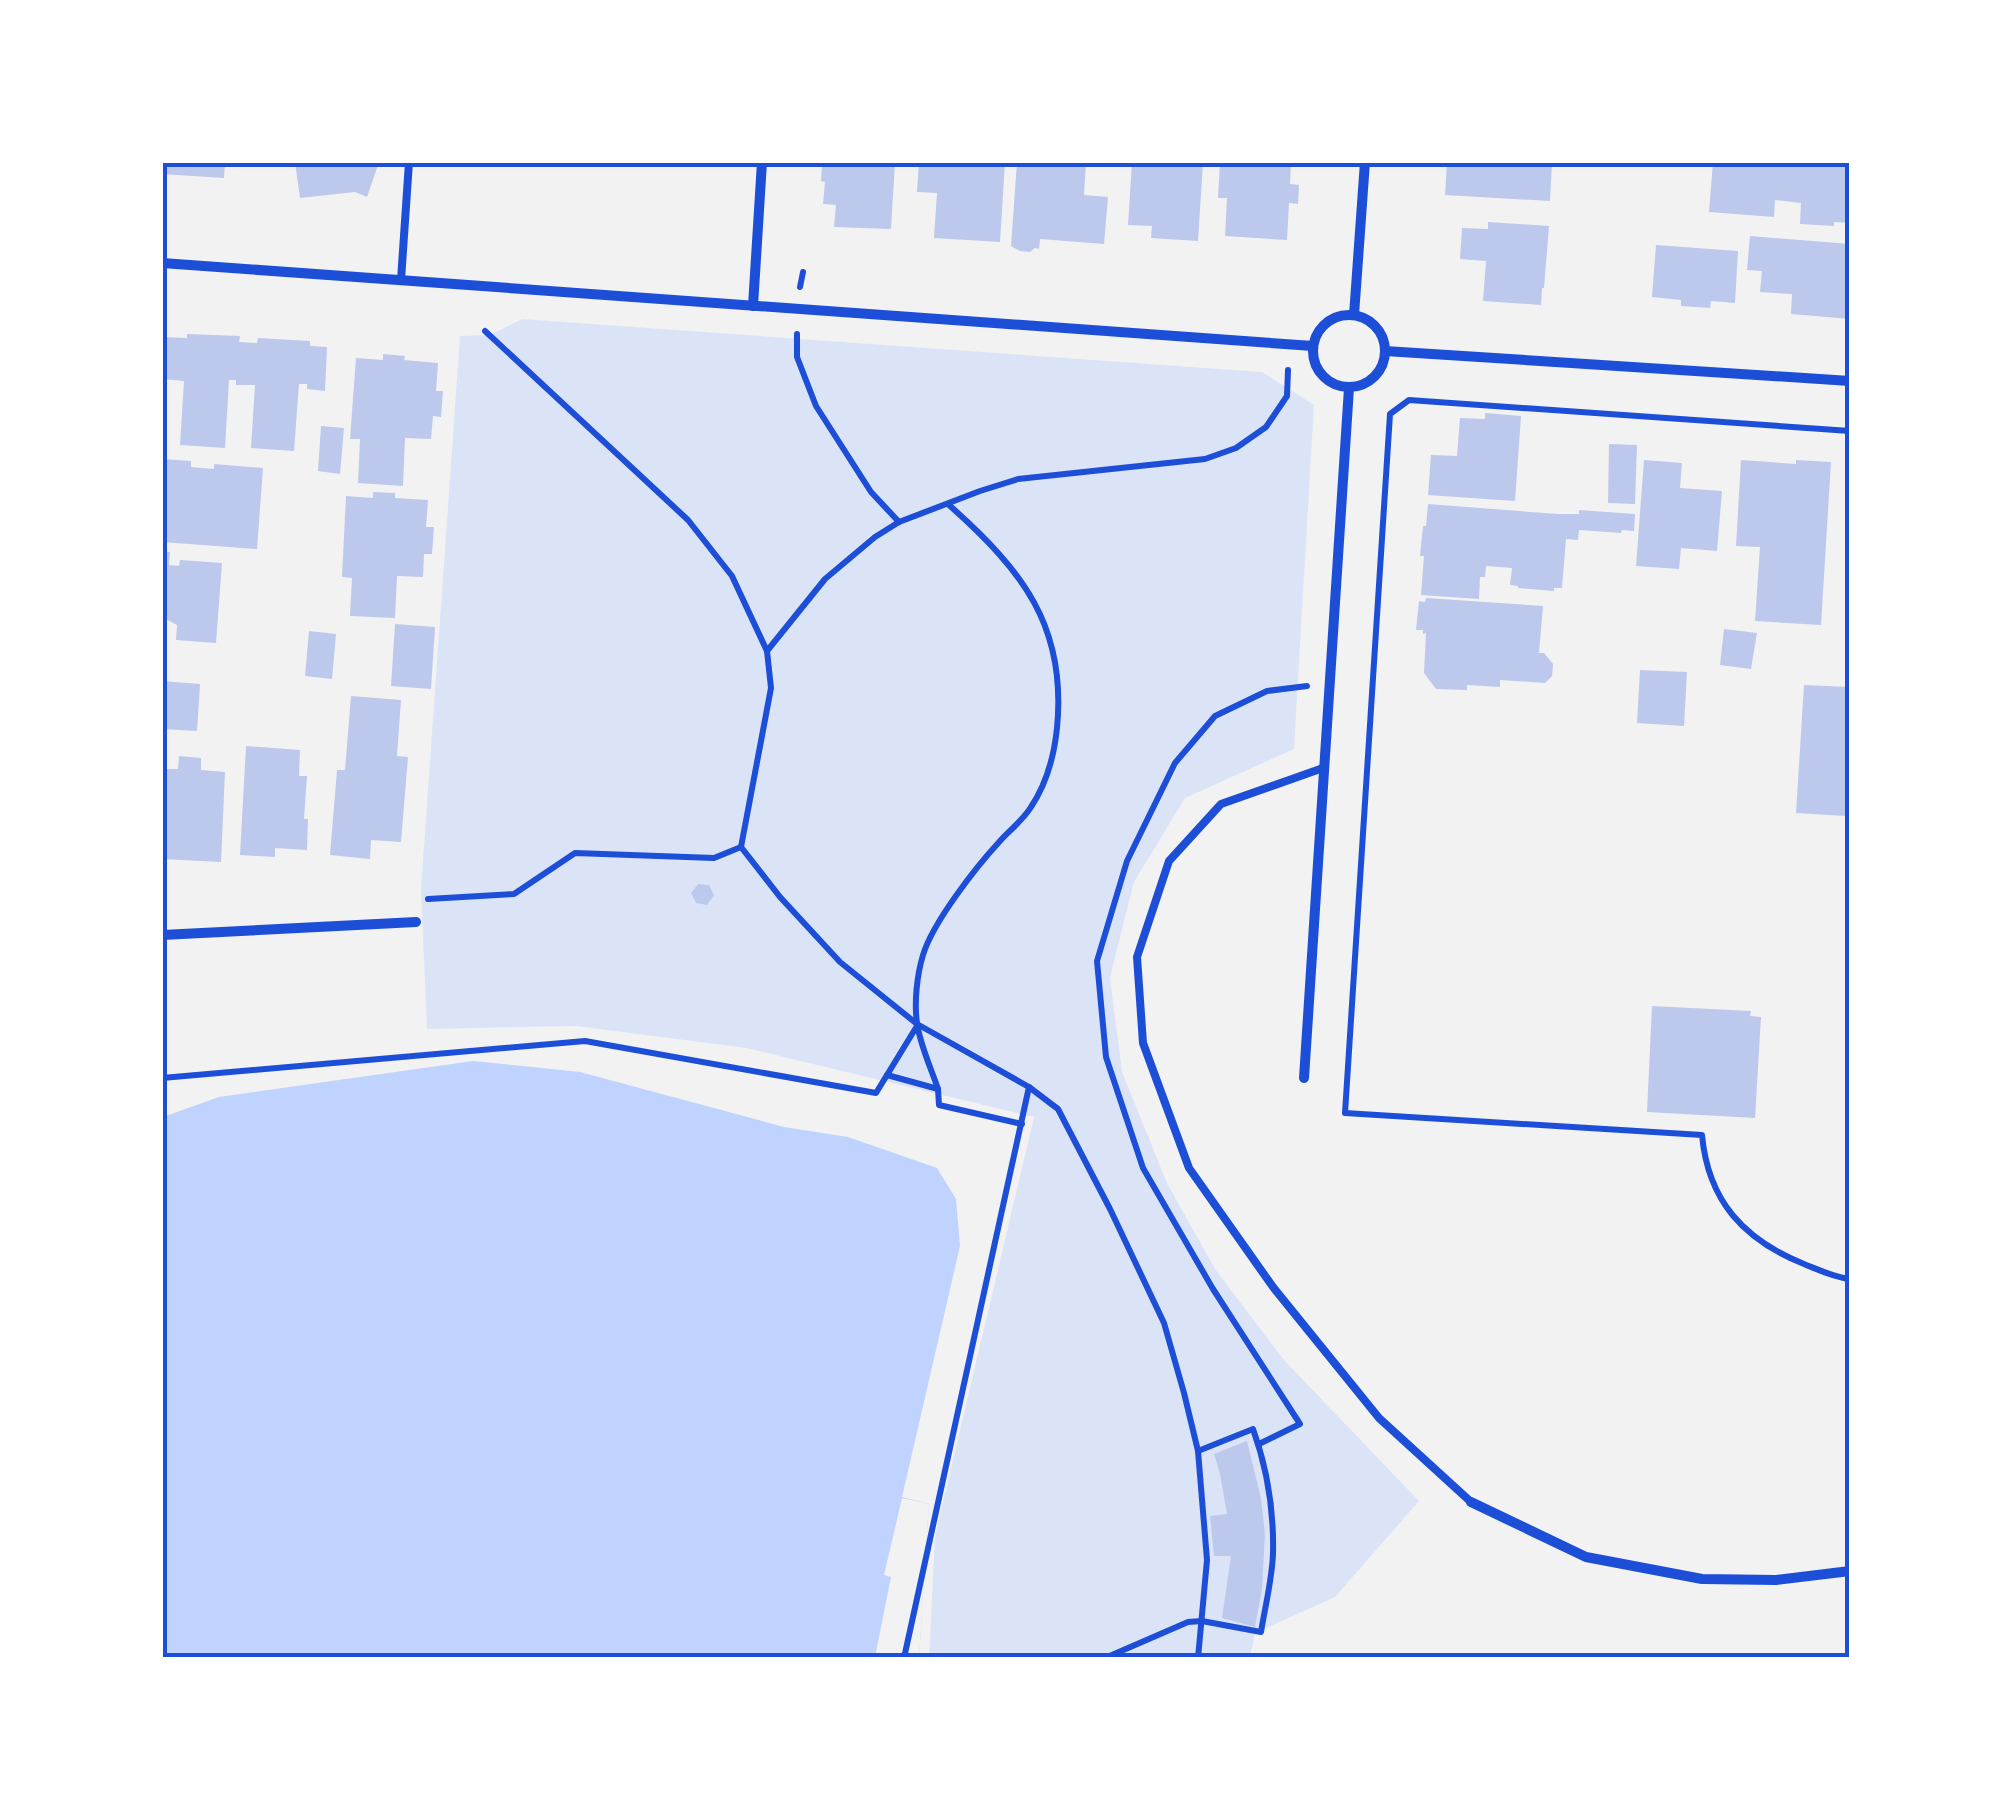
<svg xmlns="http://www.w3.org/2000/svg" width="2012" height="1820" viewBox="0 0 2012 1820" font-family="'Work Sans',sans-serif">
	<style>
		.green { fill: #dbe4f7 }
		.water { fill: #bfd3fe }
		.pier { fill: #f2f2f2 }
		.building { fill: #bdc9ec }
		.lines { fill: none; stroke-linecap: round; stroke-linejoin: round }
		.path { stroke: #1d4ed8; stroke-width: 6 }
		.service { stroke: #1d4ed8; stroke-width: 8 }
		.minor { stroke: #1d4ed8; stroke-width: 10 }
		.neatline { fill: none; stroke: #1d4ed8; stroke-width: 4 }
	</style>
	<rect width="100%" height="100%" fill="#f2f2f2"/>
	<polygon class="green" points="522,319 1262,372 1314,405 1294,749 1185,798 1134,882 1110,978 1122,1072 1167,1183 1215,1269 1284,1360 1419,1501 1335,1597 1255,1633 1250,1657 929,1657 935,1536 1034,1117 746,1048 576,1026 427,1029 421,889 460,336 490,335"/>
	<polygon class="water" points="473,1061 580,1072 784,1127 848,1137 937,1168 956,1199 960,1246 902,1497 929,1504 919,1657 163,1658 163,1117 219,1097"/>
	<polygon class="pier" points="902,1498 929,1504 919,1658 875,1657 891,1577 884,1575"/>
	<g class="building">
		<polygon points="162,162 225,162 224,178 162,174"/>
		<polygon points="295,162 379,162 367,197 355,192 300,198"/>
		<polygon points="826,162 895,162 891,229 834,227 836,205 823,204 825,182 821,181 822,166 826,166"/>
		<polygon points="919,162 1005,162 1000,242 934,238 937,193 917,192"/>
		<polygon points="1017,162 1086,162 1084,195 1108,197 1104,244 1040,239 1039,249 1035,248 1030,252 1020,251 1011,246"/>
		<polygon points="1132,162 1203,162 1198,241 1151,238 1152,226 1128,225"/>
		<polygon points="1220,162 1291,162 1290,184 1299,185 1298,204 1289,203 1287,240 1225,236 1227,198 1218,198"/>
		<polygon points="1447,162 1552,162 1550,201 1445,195"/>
		<polygon points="1713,162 1850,162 1850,223 1834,222 1834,226 1800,224 1801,203 1775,200 1774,217 1709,212"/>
		<polygon points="1488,222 1549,226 1544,288 1542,288 1541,305 1483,301 1486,261 1460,259 1462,228 1488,229"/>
		<polygon points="1750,236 1850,244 1850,319 1791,314 1792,294 1760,292 1762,271 1747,270"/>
		<polygon points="1656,245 1738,251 1735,303 1711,301 1710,308 1681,306 1681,300 1652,297"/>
		<polygon points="187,334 240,336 239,342 257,343 258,338 310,341 310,346 327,347 325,391 307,389 307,384 299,384 294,451 251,448 255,385 236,385 236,380 229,380 225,448 180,445 184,381 162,379 162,337 187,338"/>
		<polygon points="383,354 405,356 404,360 438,363 436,391 443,391 441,417 433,416 431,439 405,438 403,486 358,483 360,439 350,439 356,358 383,360"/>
		<polygon points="1485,413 1521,416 1515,501 1428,495 1431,455 1457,456 1460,418 1485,419"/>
		<polygon points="321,426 344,428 340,474 318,471"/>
		<polygon points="1609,444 1637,445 1635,504 1608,503"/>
		<polygon points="162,459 191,461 191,467 214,469 214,464 263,468 257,549 162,542"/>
		<polygon points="1644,460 1682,463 1680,488 1722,491 1717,551 1681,548 1679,569 1636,566"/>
		<polygon points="1741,460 1796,464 1796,460 1831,462 1821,625 1755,621 1760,547 1736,546"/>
		<polygon points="373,492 395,493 395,498 428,500 426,527 434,527 432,554 424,554 423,577 397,576 395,618 350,616 352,578 342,577 346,496 373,498"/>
		<polygon points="1428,504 1558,514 1579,514 1579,510 1635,514 1634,531 1622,530 1621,533 1579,530 1578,540 1566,539 1562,588 1554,588 1554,591 1518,588 1518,586 1510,585 1512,568 1486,566 1485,577 1480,577 1479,599 1421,595 1424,556 1420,556 1423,526 1426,526"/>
		<polygon points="162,551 170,552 169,565 179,566 180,560 222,563 216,643 176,640 177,625 162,617"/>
		<polygon points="1426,598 1543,606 1539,653 1544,653 1553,664 1552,676 1545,683 1500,680 1500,687 1467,685 1467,690 1436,689 1424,673 1426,633 1423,634 1423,630 1416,630 1419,601 1425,602"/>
		<polygon points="395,624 435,627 431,689 391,686"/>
		<polygon points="1724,629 1757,633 1751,669 1720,665"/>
		<polygon points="309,631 336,634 332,679 305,676"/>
		<polygon points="1640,670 1687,672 1684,726 1637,723"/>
		<polygon points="162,681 200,684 197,731 162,729"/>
		<polygon points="1804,685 1850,687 1850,777 1846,816 1796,813"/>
		<polygon points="351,696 401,700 397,756 408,757 401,842 371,840 370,859 330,855 337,770 345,770"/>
		<polygon points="246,746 300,750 299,776 307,776 304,819 308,819 307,850 275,848 275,857 240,855"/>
		<polygon points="179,756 201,758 201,770 225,772 221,862 162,859 162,769 178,769"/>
		<polygon points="698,884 709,885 714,895 707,905 696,903 691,893"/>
		<polygon points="1652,1006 1751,1011 1750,1016 1761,1017 1755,1118 1647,1112"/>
		<polygon points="1247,1441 1261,1498 1265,1534 1262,1589 1255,1627 1222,1618 1231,1556 1214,1556 1210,1516 1227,1514 1220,1474 1214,1454"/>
	</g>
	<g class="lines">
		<g class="path">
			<polyline points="800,287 803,272"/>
			<polyline points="485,331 688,520 732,576 767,651 771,688 741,847 780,897 840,962 917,1024 1029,1087 1058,1109 1110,1209 1164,1323 1184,1393 1198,1451 1207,1560 1198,1658"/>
			<polyline points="797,334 797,357 816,406 871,492 899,522"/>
			<path d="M1850 431 1409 400 1390 414 1345 1113 1702 1135C1708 1201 1744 1240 1804 1264 1819 1270 1833 1277 1850 1279"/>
			<polyline points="767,651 825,579 875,537 899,522 980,491 1018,479 1205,459 1236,448 1266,427 1287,396 1288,370"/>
			<polyline points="428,899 514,894 575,853 714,858 741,847"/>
			<polyline points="887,1075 917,1026"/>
			<polyline points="162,1078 585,1041 876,1093 887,1075 938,1089 939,1105 1022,1124"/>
			<path d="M938 1089C931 1068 920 1045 917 1023 914 1002 917 975 923 955 933 922 976 867 1000 841 1010 830 1023 820 1031 807 1047 783 1054 757 1057 728 1067 626 1022 570 949 505"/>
			<polyline points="1259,1444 1300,1424 1213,1289 1143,1168 1106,1057 1097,961 1127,861 1175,763 1215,716 1267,691 1307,686"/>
			<polyline points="904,1658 1029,1087"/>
			<path d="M1105 1658 1188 1622 1202 1621 1261 1632C1265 1607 1272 1580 1273 1554 1274 1513 1267 1468 1253 1429L1198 1451"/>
		</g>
		<g class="service">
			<polyline points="401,280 409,162"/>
			<polyline points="1323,768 1221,804 1169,861 1137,957 1143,1043 1189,1168 1273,1287 1379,1418 1471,1502"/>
		</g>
		<g class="minor">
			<polyline points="162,263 1313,346"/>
			<polyline points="753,306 762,162"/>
			<circle cx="1349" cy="351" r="36"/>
			<polyline points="1354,315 1365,162"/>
			<polyline points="1385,351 1850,381"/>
			<polyline points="162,935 416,922"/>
			<polyline points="1304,1078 1349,388"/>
			<polyline points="1471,1502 1586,1557 1702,1579 1776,1580 1850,1571"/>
		</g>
	</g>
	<rect width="2012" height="1820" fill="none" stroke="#ffffff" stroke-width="330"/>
	<rect x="165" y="165" width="1682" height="1490" class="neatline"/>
</svg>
